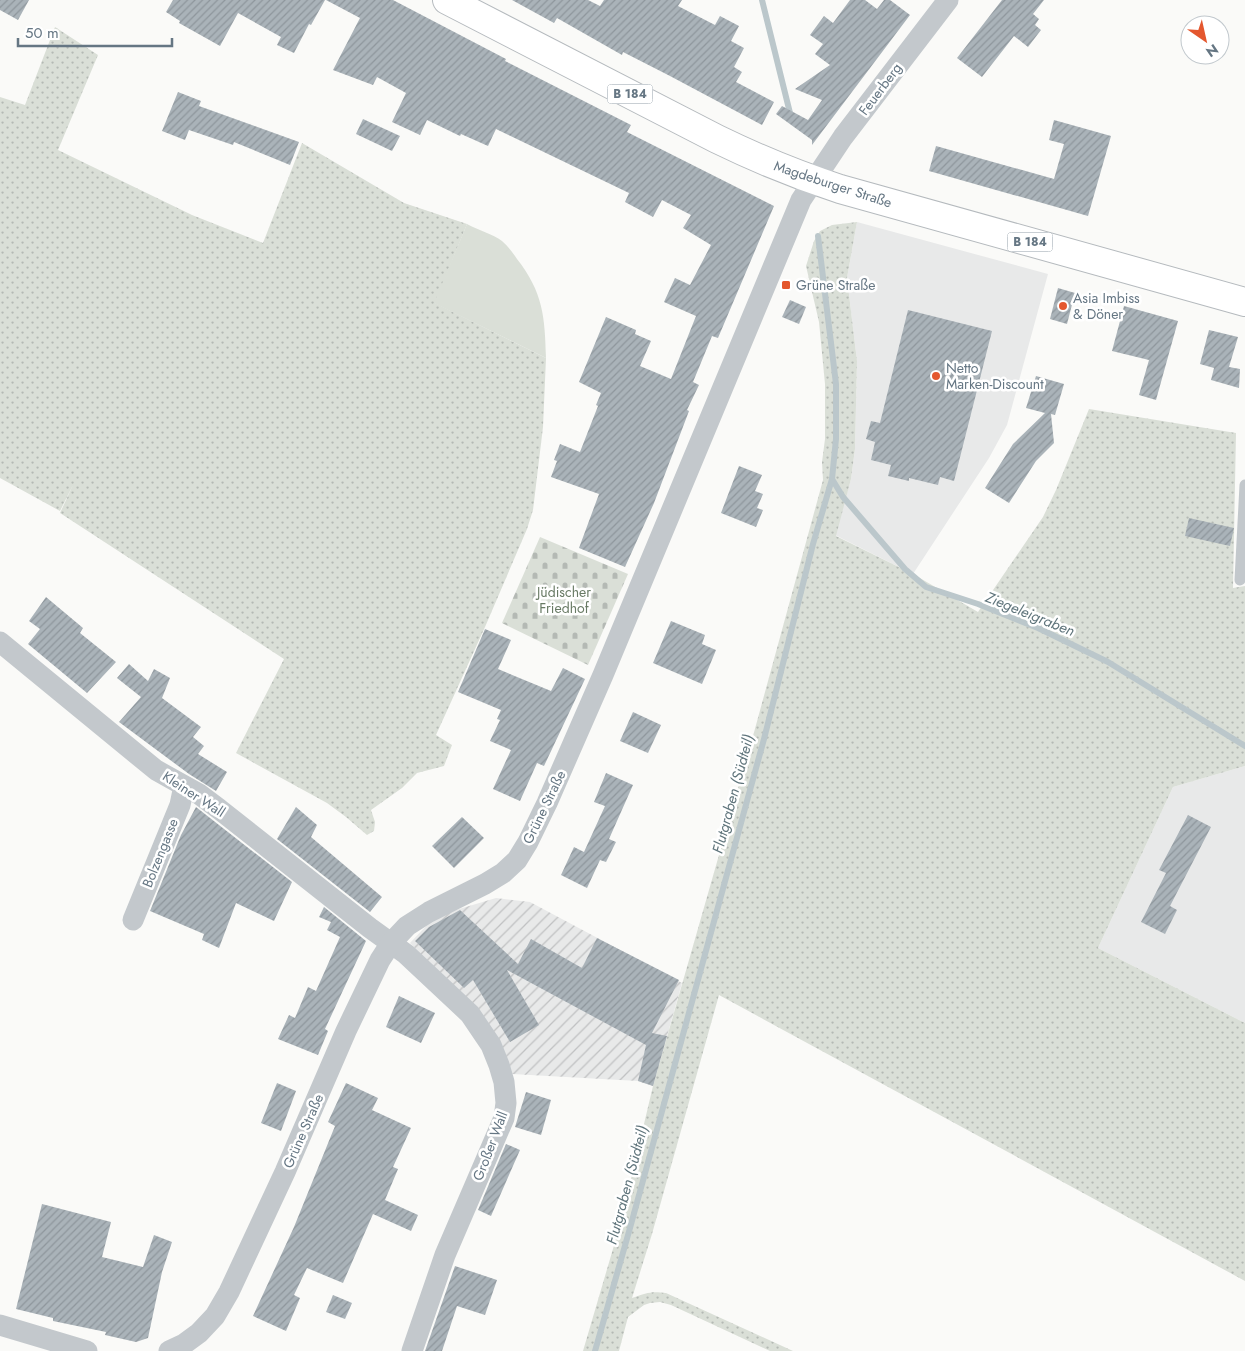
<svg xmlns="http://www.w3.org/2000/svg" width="1245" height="1351" viewBox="0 0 1245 1351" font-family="Jost,sans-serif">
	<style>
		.built { fill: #e8e9e9 }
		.industrial { fill: url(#industrial-furrows) }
		.grass { fill: url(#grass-dots) }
		.cemetery { fill: url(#cemetery-stones) }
		.garden { fill: #dadfd7 }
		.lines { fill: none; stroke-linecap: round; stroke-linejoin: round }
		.stream { stroke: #bbc7cb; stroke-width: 6 }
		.building { fill: url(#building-hatch) }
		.primary-casing { stroke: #b5babe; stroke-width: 30 }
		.service { stroke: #c3c8cc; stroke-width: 11 }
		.minor { stroke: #c3c8cc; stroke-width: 21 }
		.primary { stroke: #fff; stroke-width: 28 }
		.poi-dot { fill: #e4572e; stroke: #fff; stroke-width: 2 }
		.labels { text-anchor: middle; stroke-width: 5; stroke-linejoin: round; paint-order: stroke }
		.shield { fill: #fff; stroke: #939fa8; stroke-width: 1 }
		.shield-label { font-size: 12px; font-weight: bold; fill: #657683 }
		.street-label { font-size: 14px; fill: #657683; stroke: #fff }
		.poi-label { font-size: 14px; fill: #657683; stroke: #fff; text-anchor: start }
		.park-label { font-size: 14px; fill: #687a64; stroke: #fff }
		.water-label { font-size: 15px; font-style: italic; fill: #60757c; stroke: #fff }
	</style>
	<defs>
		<pattern id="industrial-furrows" width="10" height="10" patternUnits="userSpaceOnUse" patternTransform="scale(1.25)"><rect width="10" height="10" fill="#e8e9e9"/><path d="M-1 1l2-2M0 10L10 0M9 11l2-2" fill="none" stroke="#c0c1c2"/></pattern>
		<pattern id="grass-dots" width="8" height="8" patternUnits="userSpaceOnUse" patternTransform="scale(1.25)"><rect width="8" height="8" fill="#dadfd7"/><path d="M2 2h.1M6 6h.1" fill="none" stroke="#b4b9b4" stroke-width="1.8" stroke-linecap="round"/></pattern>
		<pattern id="cemetery-stones" width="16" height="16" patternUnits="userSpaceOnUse" patternTransform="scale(1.25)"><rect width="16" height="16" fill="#dadfd7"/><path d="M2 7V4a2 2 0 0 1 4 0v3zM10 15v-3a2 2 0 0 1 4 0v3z" fill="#b4b9b4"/></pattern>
		<pattern id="building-hatch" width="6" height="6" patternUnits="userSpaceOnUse" patternTransform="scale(1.25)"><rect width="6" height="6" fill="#aab3b9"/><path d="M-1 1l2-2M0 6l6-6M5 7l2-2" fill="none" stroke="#8e969c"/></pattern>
	</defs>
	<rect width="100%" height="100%" fill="#fafaf8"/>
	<g class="built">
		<polygon points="857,222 1048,274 1007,425 989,458 913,574 835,535 851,479 855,449 857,361 847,278"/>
		<polygon points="1245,766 1245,1023 1098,948 1173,787"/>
	</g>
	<polygon class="industrial" points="496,898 530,902 682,983 653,1086 638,1081 512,1074 475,1011 410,943 429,923 439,915"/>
	<g class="grass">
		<polygon points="55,27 98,55 58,150 192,215 263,243 302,143 404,203 467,224 435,303 546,358 543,427 533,510 527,529 485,627 436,735 452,745 444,766 417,773 402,788 371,810 375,822 374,831 367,835 346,817 327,803 236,753 284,659 60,513 73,485 60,511 0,478 0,97 25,105"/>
		<path d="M857 222 847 278 857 361 855 449 851 479 836 536 913 574 978 612 1043 517 1056 490 1089 409 1236 433 1233 588 1245 586V766L1173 787 1098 948 1245 1023V1281L719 995 652 1234 632 1298C647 1293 650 1291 666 1293L793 1351H770L671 1305 660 1302 650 1303 644 1305 628 1317 619 1351H583L620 1225 653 1086 753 736 823 480 822 462 825 439V384L819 322 806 266 814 241 820 231 832 225Z"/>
	</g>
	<polygon class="cemetery" points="540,537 628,574 588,665 502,623"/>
	<path class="garden" d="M467 224C478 230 493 234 502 241 508 246 513 253 517 259 543 292 545 317 546 358L434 303Z"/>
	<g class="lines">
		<g class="stream">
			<polyline points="762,0 791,117"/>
			<polyline points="832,479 843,497 905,569 926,587 978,604 1038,628 1108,662 1245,746"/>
			<polyline points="595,1351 630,1228 764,739 813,544 832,479 836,439 836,384 818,236"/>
		</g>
	</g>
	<g class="building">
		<polygon points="0,0 29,0 18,20 0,10"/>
		<polygon points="173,0 325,0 311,25 309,24 294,53 277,45 281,37 238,13 220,46 179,23 180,21 166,12"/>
		<polygon points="326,0 393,0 506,59 505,61 631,125 627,132 774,206 718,338 712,336 693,382 699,385 687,410 689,411 654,503 625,567 579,548 599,494 551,477 557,461 554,460 560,444 580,452 598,406 596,405 601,393 579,382 606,317 636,330 635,334 651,341 640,366 671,379 696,316 664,302 675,278 690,285 711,245 683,228 691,215 662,200 653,217 625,202 629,193 496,129 488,146 461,134 460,136 427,120 420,135 392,122 406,93 377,77 373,85 333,70 360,18"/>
		<polygon points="512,0 588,0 600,6 604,0 682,0 678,6 715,25 720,16 739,26 731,41 744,48 734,67 742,72 736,82 774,102 762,125 670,76 623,52 622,55 557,18 554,23"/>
		<polygon points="850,0 865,0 877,9 884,0 890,0 910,15 812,145 812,140 776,114 782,106 808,120 822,100 795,89 830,65 815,54 823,44 810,35 824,16 833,23"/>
		<polygon points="1002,0 1044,0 1033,14 1039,19 1035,25 1041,30 1028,47 1014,36 982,77 957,58"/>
		<polygon points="178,92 201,101 199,106 299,142 290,165 234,142 233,145 189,130 185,140 162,131"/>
		<polygon points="363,119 400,136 392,151 356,134"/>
		<polygon points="1054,120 1111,136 1088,216 929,171 936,146 1054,179 1064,144 1049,140"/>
		<polygon points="1058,288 1075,293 1067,324 1050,319"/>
		<polygon points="790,300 806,307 799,324 782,317"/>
		<polygon points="1124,306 1178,321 1156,400 1139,395 1149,360 1112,351"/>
		<polygon points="908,310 992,331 954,481 940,477 938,485 909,478 909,481 888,476 891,465 871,460 875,442 866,439 871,421 880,423"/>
		<polygon points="1209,330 1238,337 1229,367 1240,369 1239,388 1211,380 1214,368 1200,364"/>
		<polygon points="1036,376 1064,384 1055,415 1051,414 1054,443 1036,461 1009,503 985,488 1013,444 1045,413 1026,408"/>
		<polygon points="739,466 762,475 755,491 763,494 757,508 763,510 756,527 721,513"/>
		<polygon points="1189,518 1234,528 1230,546 1185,536"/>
		<polygon points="46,597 83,628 80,633 116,662 87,693 28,644 40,629 29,621"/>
		<polygon points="671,621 705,635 702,644 716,650 702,684 653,663"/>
		<polygon points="485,629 511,640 498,669 551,691 563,668 585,679 544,766 537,763 520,801 493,789 511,750 490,741 500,720 497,719 501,710 458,692"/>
		<polygon points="129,664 148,681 154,669 170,678 162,698 201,727 193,737 204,746 198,754 227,772 216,791 189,774 119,722 141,697 117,678"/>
		<polygon points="633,712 661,725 648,753 620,741"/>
		<polygon points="606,773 633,785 609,839 616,842 606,862 600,860 587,888 561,875 574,847 584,852 605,806 594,802"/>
		<polygon points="196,807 292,882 274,921 236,903 219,948 202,940 204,934 150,911 181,835"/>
		<polygon points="296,807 317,825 311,837 382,897 370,912 277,839"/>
		<polygon points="1188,815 1211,827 1170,906 1177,910 1165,934 1141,922 1166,873 1159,870"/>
		<polygon points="462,817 484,838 454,868 432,846"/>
		<polygon points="324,907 366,941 325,1029 328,1031 318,1055 278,1039 289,1015 295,1018 308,987 316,991 340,937 327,930 331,922 319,917"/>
		<polygon points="460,910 518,964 531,939 582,968 597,938 679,980 652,1033 667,1036 653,1086 638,1081 646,1045 507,970 539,1025 510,1042 473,980 464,988 415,941 429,927"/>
		<polygon points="399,996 435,1013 421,1043 386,1027"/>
		<polygon points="277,1083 296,1091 281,1131 261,1123"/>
		<polygon points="346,1083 378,1098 372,1110 411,1128 393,1167 398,1169 385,1200 418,1215 411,1231 373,1214 343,1283 307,1268 294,1295 300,1298 286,1331 253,1316 294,1227 335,1126 328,1122"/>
		<polygon points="526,1092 551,1100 541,1135 515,1127"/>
		<polygon points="506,1144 520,1150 491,1216 478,1210"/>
		<polygon points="42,1204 111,1222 102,1257 143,1267 154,1235 172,1242 162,1272 148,1338 136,1342 105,1335 106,1332 53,1321 53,1318 16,1309"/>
		<polygon points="455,1266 497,1280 485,1315 457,1306 442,1351 425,1351"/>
		<polygon points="333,1295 352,1303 345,1319 326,1312"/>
	</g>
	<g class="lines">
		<defs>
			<path id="primary" d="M447 0 717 139C758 159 797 175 840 189L1245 302"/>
		</defs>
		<use href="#primary" class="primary-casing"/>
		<polyline class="service" points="1240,580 1245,485"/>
		<g class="minor">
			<polyline points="0,642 156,770 199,794 219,809 370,928 406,954 470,1014 491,1045 499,1065 504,1082 506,1103 504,1118 445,1255 412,1351"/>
			<polyline points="133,920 180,805 184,786"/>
			<polyline points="0,1325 87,1351"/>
			<polyline points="169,1351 184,1344 199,1333 215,1316 229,1292 285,1172 346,1031 380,960 391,943 407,926 429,912 485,884 503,873 517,860 528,842 547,803 603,675 801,200 843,137 948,0"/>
		</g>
		<use href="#primary" class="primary"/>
	</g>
	<g class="poi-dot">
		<rect x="781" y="280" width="10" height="10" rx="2.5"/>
		<circle cx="1063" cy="306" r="5"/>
		<circle cx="936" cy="376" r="5"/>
	</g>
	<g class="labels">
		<g class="shield">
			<rect x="607.5" y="84.5" width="45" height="19" rx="4"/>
			<rect x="1007.5" y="232.5" width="45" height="19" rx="4"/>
		</g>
		<g class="shield-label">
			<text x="630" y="98">B 184</text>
			<text x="1030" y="246">B 184</text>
		</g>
		<g class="street-label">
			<text transform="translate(880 89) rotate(-53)" y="5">Feuerberg</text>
			<text transform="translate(833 184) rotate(18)" y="5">Magdeburger Straße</text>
			<text transform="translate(194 794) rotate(33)" y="5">Kleiner Wall</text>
			<text transform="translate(544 807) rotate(-64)" y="5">Grüne Straße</text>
			<text transform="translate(160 853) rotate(-68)" y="5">Bolzengasse</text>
			<text transform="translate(303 1131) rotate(-66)" y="5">Grüne Straße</text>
			<text transform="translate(490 1146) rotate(-69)" y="5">Großer Wall</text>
		</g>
		<g class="poi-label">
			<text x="796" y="290">Grüne Straße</text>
			<text x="1073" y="303">Asia Imbiss<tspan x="1073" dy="16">&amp; Döner</tspan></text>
			<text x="946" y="373">Netto<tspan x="946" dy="16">Marken-Discount</tspan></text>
		</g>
		<g class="park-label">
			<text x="564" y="597">Jüdischer<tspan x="564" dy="16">Friedhof</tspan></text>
		</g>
		<g class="water-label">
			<text transform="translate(1030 614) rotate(22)" y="5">Ziegeleigraben</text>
			<text transform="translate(733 794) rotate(-75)" y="5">Flutgraben (Südteil)</text>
			<text transform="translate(627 1185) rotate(-75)" y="5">Flutgraben (Südteil)</text>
		</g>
	</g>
	<g transform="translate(1205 40) rotate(146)"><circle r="24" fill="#ffffff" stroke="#c1c8cd"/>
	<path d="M0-4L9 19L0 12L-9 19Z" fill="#e4572e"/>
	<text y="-8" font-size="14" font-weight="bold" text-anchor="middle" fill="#657683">N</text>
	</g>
	<path d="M18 38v8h154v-8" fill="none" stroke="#657683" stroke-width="2.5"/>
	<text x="25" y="38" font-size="15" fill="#657683" stroke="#ffffff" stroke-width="4" paint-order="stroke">50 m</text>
</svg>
